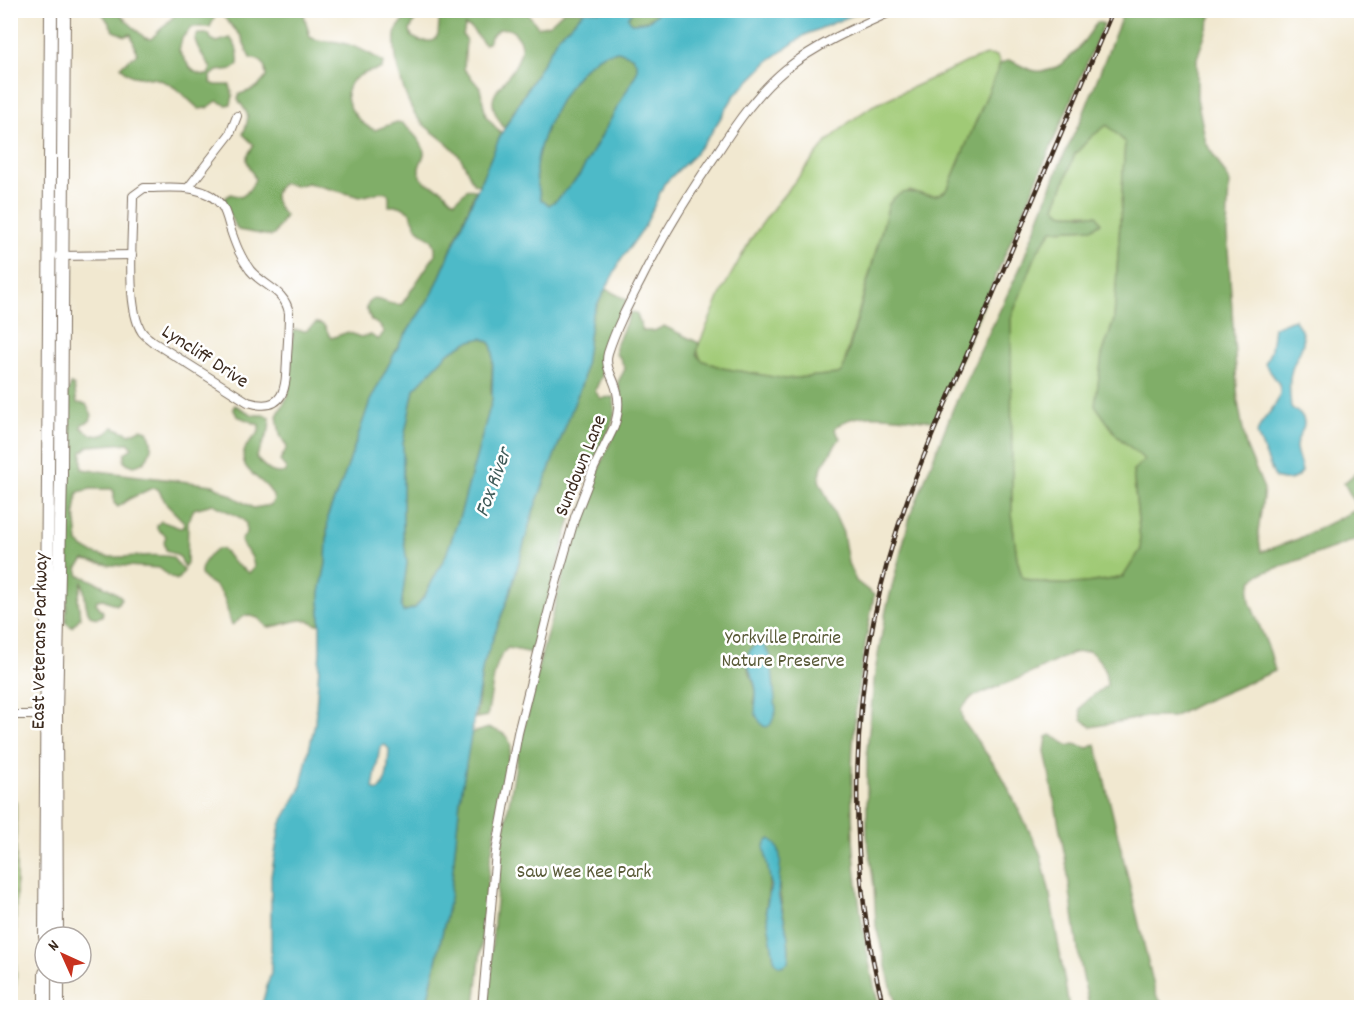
<svg xmlns="http://www.w3.org/2000/svg" width="1372" height="1018" viewBox="0 0 1372 1018" font-family="Dekko,sans-serif">
	<style>
		.green { fill: #a0ca76; stroke: #6e7a4a; stroke-width: 1.5 }
		.forest { fill: #80ae67; stroke: #5e6c42; stroke-width: 1.5; fill-rule: evenodd }
		.water { fill: #4dbac8; stroke: #447273; stroke-width: 1.5; fill-rule: evenodd }
		.lines { fill: none; stroke-linecap: round; stroke-linejoin: round }
		.minor-casing { stroke: #7b6c5c; stroke-width: 10 }
		.primary-casing { stroke: #7b6c5c; stroke-width: 14 }
		.minor { stroke: #fff; stroke-width: 8 }
		.primary { stroke: #fff; stroke-width: 12 }
		.rail-casing { stroke: #3b2a1e; stroke-width: 4.5 }
		.rail { stroke: #fff; stroke-width: 2; stroke-dasharray: 7; stroke-linecap: butt }
		.labels { text-anchor: middle; stroke-width: 5; stroke-linejoin: round; paint-order: stroke }
		.street-label { font-size: 20px; fill: #3b2a1e; stroke: #fff }
		.park-label { font-size: 20px; fill: #595a38; stroke: #fff }
		.water-label { font-size: 21px; font-style: italic; fill: #415c5a; stroke: #fff }
	</style>
	<rect width="100%" height="100%" fill="#fff"/>
	<filter id="ink" filterUnits="userSpaceOnUse"><feTurbulence type="fractalNoise" baseFrequency=".0167" numOctaves="2"/><feDisplacementMap in="SourceGraphic" scale="12" xChannelSelector="R" yChannelSelector="G"/><feConvolveMatrix kernelMatrix="1 2 1 2 8 2 1 2 1" color-interpolation-filters="sRGB"/></filter>
	<filter id="wash" filterUnits="userSpaceOnUse"><feTurbulence type="fractalNoise" baseFrequency=".008" numOctaves="4" result="noise"/><feDisplacementMap in="SourceGraphic" scale="24" xChannelSelector="R" yChannelSelector="G"/><feGaussianBlur stdDeviation="1.35" result="paint"/><feColorMatrix in="noise" values="0 0 0 0 0 0 0 0 0 0 0 0 0 0 0 0 0 1.4 0 .05"/><feComposite in="paint" operator="in"/></filter>
	<g filter="url(#wash)">
		<rect width="100%" height="100%" fill="#f1e8d0"/>
		<g class="green">
			<path d="M986 55 997 56 1000 64 948 188C938 201 923 194 909 191L889 204 842 371 838 374 785 379 722 368 701 360 697 349 722 291 751 239 774 207 826 143 848 123 872 106 967 62Z"/>
			<path d="M1107 125 1125 142 1114 320 1102 355 1117 436 1146 460 1133 471 1141 549 1124 577C1093 583 1052 590 1022 577L1017 558 1012 519 1011 318 1038 250 1052 230 1093 228 1087 213H1061L1055 207 1075 154 1091 137Z"/>
			<polygon points="11,795 16,802 16,984 13,993 11,994"/>
		</g>
		<g class="forest">
			<path d="M101 11H116L145 38 151 39 179 11H303L310 37C320 43 328 40 338 42 354 45 370 53 383 62L382 68C377 71 374 70 368 72 347 79 341 93 353 112 359 120 365 127 375 130L397 122 402 123C409 129 425 144 424 154 423 159 420 163 419 168 418 183 430 184 441 189 447 192 448 199 455 201L468 189 476 190 433 293 400 343 370 401 345 474 328 515 326 564 320 593V624H315C303 614 282 627 267 627L258 618 246 615 232 625C227 617 228 606 224 598 222 594 219 589 215 586 211 582 203 581 201 574 200 568 205 561 208 557 222 540 225 553 233 562 237 566 244 569 249 573L254 568C253 550 244 553 241 541L246 533V523L241 518 213 504 194 509 188 521 187 563 184 567 180 557 166 550 164 542 166 536 157 529V525L161 521 180 528 184 527V522L167 505 158 489 152 488 129 499 118 507 114 503V492L112 489H91L78 492 75 512 78 543C104 569 140 550 172 557L184 571 177 580 171 577 159 568 110 565 84 560 77 568 79 576C86 576 117 592 122 598L117 605 103 599 97 600 96 603 103 612 102 616C82 625 87 593 82 582L78 599 80 618 72 627 66 623 68 557 66 505 69 471 67 395 71 384 74 386 77 403 86 404 92 415 90 421 82 424 81 427C92 438 104 439 113 427L130 434 141 429 147 431C156 444 150 463 134 466L124 462 125 453 132 448 129 443 89 446 82 452V469L213 485 253 508 271 505 274 499C269 478 233 473 246 447 249 441 255 437 259 432V425L237 416 233 408 235 405 253 415H265L270 418 269 430 256 458C266 468 271 476 286 472V468L280 461 287 447 280 435 277 416 288 396 293 332 295 330 306 331 316 323C328 324 325 330 331 338L348 332 360 337 371 335 378 340 384 332 380 326 371 320 366 308 371 299C382 298 392 307 402 304L435 255V247L432 240 418 229 409 211 400 206H389V196L387 193 381 192 360 197 308 183 295 186 283 183C269 193 276 205 285 216L274 235 271 236 238 230 223 204 225 198 231 194 241 197C248 193 252 187 255 179L247 161V156L254 145 243 134C250 117 250 115 238 100L239 94C251 91 259 88 266 77 265 64 264 60 250 58L241 36 220 13 216 14 210 27H192L182 38 179 51C188 63 190 75 208 75L211 68C206 60 196 48 195 39L198 34H209L211 39 217 42 230 38C238 46 239 55 238 65L233 69 217 71 210 77 211 83 216 85H230L233 96 231 104 226 105 217 101 207 108 199 109C186 98 176 85 160 80 145 74 130 82 121 66L137 54 131 34 125 36 114 31Z"/>
			<path d="M414 11 416 18 410 30 412 37 420 41H433L438 35 440 11H526L538 27 550 24 564 11H585L558 37 504 128C480 94 500 93 516 64 519 58 522 53 521 47 519 27 497 20 488 43L484 44 471 28 465 26 463 36 466 39 464 69 480 88 486 116 501 134 479 185 474 184C467 173 465 161 456 152 446 140 432 133 421 122 405 105 393 59 395 35 395 28 406 19 410 12Z"/>
			<path d="M633 11H659C650 21 643 23 630 23L628 17Z"/>
			<path d="M1124 11H1213L1197 58V98L1206 143 1229 180 1227 233 1238 402 1246 446 1264 489 1258 533 1261 552 1298 539 1358 509 1344 483 1358 471 1361 472V538L1260 574 1252 581 1249 592 1250 602 1270 652 1275 671 1198 704 1173 717H1146L1091 727 1082 719 1080 709 1087 700 1107 685C1106 670 1102 660 1089 651L1073 653 1027 675 972 697 961 709 963 721 1001 774 1040 853 1049 889 1069 1007H896L876 926 874 886 867 835V750L875 672 886 610 910 517 954 406 1020 268 1059 166 1083 115ZM1107 125 1125 142 1114 320 1102 355 1095 405 1117 436 1145 460 1133 470 1141 549 1123 577C1094 583 1049 590 1022 577L1017 558 1012 519 1011 318 1038 250 1052 230 1093 228 1101 223 1097 215 1061 213 1055 207 1075 154 1091 137Z"/>
			<path d="M1097 22 1104 24 1097 39 934 421C904 419 859 407 836 427L835 430 840 438 822 466 819 480 843 533 848 563 856 581 874 595C867 636 858 676 855 717 846 814 856 913 879 1007L486 1008 501 848 519 748 539 664 575 531 587 497 621 417 622 399 618 382 625 369 620 358 616 354V346L630 313 633 312 637 315 643 331H654L664 326 699 343 697 354 701 360 722 368 785 379 838 374 842 371 845 364 889 204C907 176 931 209 948 188L1000 64 1009 60C1017 63 1027 70 1036 71 1063 75 1085 41 1097 22ZM763 645 771 657 754 704C760 680 746 677 747 659ZM770 878 779 882C779 909 792 933 788 962L774 959 766 909Z"/>
			<path d="M618 51 632 56 637 64V72L579 176 558 199 549 205 541 201C539 190 535 179 536 168 540 132 570 70 604 54 608 52 614 52 618 51Z"/>
			<path d="M606 289 627 300 605 349 601 360 602 375 595 391 600 398 614 397 615 412 611 426 587 474 573 511 532 653 508 648C492 659 492 698 487 716L476 718 483 665 510 593 533 512 583 380 592 315Z"/>
			<polygon points="482,338 491,343 493,353 491,389 492,400 461,512 446,555 425,595 415,608 403,612 401,607 407,563 403,533 403,443 414,389 448,353 467,342"/>
			<path d="M489 728C501 732 509 734 511 747L490 861 475 1007 426 1008 450 898 460 800 471 733Z"/>
			<polygon points="1051,735 1069,746 1074,744 1088,748 1096,744 1156,995 1165,1007 1089,1007 1079,957 1066,862 1045,751 1047,737"/>
		</g>
		<g class="water">
			<path d="M585 11H633L628 17 631 23C644 23 651 21 659 11H862L805 35 771 59 734 96 710 135 693 156 664 184 645 226 621 260 592 315 583 380 533 512 510 593 483 665 460 800 450 898 426 1007H261L271 973V876L280 825 300 790 315 723 320 651V593L326 564 328 515 345 474 370 401 400 343 433 293 501 134 558 37ZM618 51 632 56 637 64V72L579 176 558 199 549 205 541 200C539 190 535 179 536 168 540 132 570 70 604 54 608 53 614 52 618 51ZM482 338 491 343 493 353 492 400 461 512 446 555 425 595 415 608 403 612 401 607 407 563 403 533V443L414 389 448 353 467 342ZM385 745 389 749C388 762 389 782 378 791L373 788 380 747Z"/>
			<path d="M1294 319C1314 345 1296 350 1291 373 1288 383 1290 397 1291 407 1294 410 1299 413 1302 416 1309 428 1295 437 1296 448 1297 456 1301 464 1302 472 1295 481 1286 482 1275 478L1257 434C1259 417 1285 405 1279 385 1276 378 1269 371 1265 364L1271 350 1274 327Z"/>
			<path d="M757 643 763 644 771 657 776 711 771 724 767 727 763 726C750 709 757 709 756 691 755 672 736 660 757 643Z"/>
			<path d="M771 839C789 855 775 878 779 898 784 920 791 939 788 962L783 966 778 965 774 959 766 909 771 885 764 846 767 841Z"/>
		</g>
	</g>
	<g filter="url(#ink)">
		<g class="lines">
			<defs>
				<g id="minor">
					<polyline points="389,12 390,10"/>
					<path d="M144 188C170 188 204 182 222 206 226 212 228 221 230 228 235 243 240 257 250 270 263 286 285 290 289 313 289 328 288 342 287 357 286 386 286 414 248 402L153 342C150 339 145 336 142 332 125 307 133 228 133 196Z"/>
					<polyline points="188,188 230,134 237,116"/>
					<polyline points="59,256 132,255"/>
					<polyline points="10,715 48,715"/>
					<path d="M482 1008 496 852 518 733 551 601 575 517 594 468 614 427C618 415 620 404 617 392 614 377 604 368 608 353 616 328 628 305 640 282 662 237 688 195 717 153 737 122 758 92 786 69 819 43 857 27 895 10"/>
				</g>
				<g id="primary">
					<polyline points="45,937 51,10"/>
					<polyline points="57,937 56,715 61,474 64,10"/>
					<polyline points="58,973 58,1008"/>
					<polyline points="45,1008 45,973"/>
				</g>
			</defs>
			<use href="#minor" class="minor-casing"/>
			<use href="#primary" class="primary-casing"/>
			<use href="#minor" class="minor"/>
			<use href="#primary" class="primary"/>
			<defs>
				<path id="rail" d="M884 1008C844 856 849 679 897 530 922 453 956 380 988 306 1030 207 1071 109 1113 10"/>
			</defs>
			<use href="#rail" class="rail-casing"/>
			<use href="#rail" class="rail"/>
		</g>
	</g>
	<g class="labels">
		<g class="street-label">
			<text transform="translate(206 355) rotate(33)" y="7">Lyncliff Drive</text>
			<text transform="translate(579 465) rotate(-68)" y="7">Sundown Lane</text>
			<text transform="translate(38 641) rotate(-89)" y="7">East Veterans Parkway</text>
		</g>
		<g class="park-label">
			<text x="783" y="643">Yorkville Prairie<tspan x="783" dy="23">Nature Preserve</tspan></text>
			<text x="584" y="877">Saw Wee Kee Park</text>
		</g>
		<g class="water-label">
			<text transform="translate(492 482) rotate(-70)" y="7">Fox River</text>
		</g>
	</g>
	<rect width="1372" height="1018" fill="none" stroke="#fff" stroke-width="36"/>
	<g transform="translate(63 955) rotate(315)"><circle r="28" fill="#ffffff" stroke="#b1aaa5" stroke-width="1.5"/>
	<path d="M0-4.5L10 22L0 15L-10 22Z" fill="#c8321e"/>
	<text y="-9" font-size="16" font-weight="bold" text-anchor="middle" fill="#3b2a1e">N</text>
	</g>
</svg>
